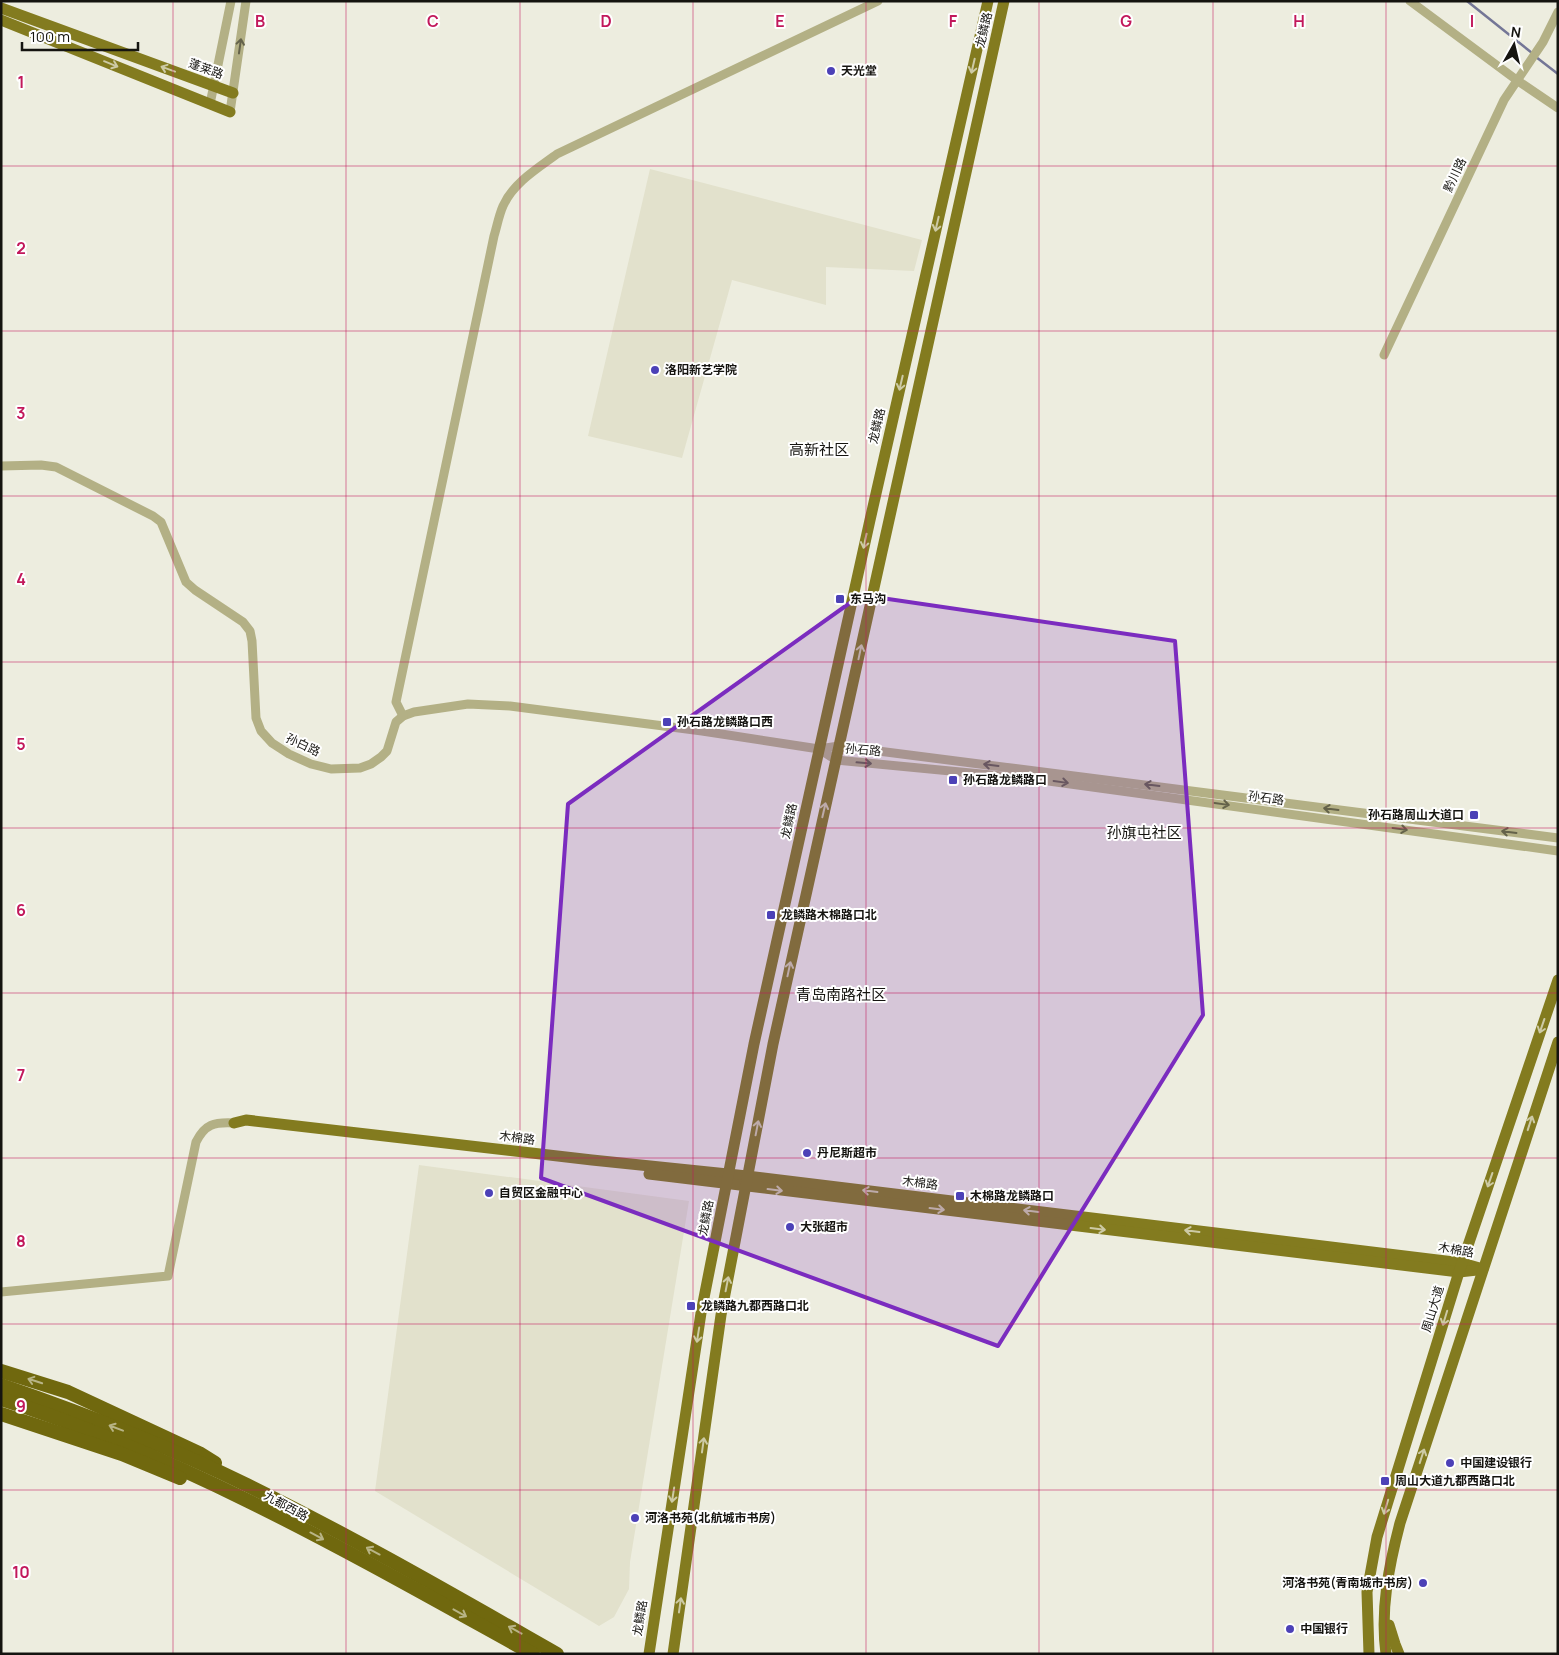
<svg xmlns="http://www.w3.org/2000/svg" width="1559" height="1655" viewBox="0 0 1559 1655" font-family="Manrope,'Noto Sans SC',sans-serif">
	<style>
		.built { fill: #e2e1cc }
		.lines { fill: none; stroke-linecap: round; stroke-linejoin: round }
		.stream { stroke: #747696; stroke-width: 2.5 }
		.minor { stroke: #b3b085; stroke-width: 9 }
		.major { stroke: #837b1f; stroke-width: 11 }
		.highway { stroke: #70680e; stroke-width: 14 }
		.oneway { stroke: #64624a }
		.oneway2 { stroke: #cdcaa5 }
		.oneway3 { stroke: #b8b486 }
		.marked { fill: #7b2cbf; fill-opacity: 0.2; stroke: #7b2cbf; stroke-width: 4; stroke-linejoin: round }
		.grid { fill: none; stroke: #c2185b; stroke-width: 1; stroke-opacity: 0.55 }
		.poi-dot { fill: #4c41b7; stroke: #fff; stroke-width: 2 }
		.labels { text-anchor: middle; stroke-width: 4; stroke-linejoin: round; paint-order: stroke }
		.street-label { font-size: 12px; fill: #151410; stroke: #fff }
		.poi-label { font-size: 12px; font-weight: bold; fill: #151410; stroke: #fff; text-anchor: start }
		.quarter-label { font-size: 15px; fill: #151410; stroke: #fff }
		.grid-label { font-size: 16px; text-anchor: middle; font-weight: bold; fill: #c2185b; stroke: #fff; stroke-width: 4; stroke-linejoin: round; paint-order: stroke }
	</style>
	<rect width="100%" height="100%" fill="#ededdf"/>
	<g class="built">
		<polygon points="650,169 922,240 914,271 826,267 826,305 732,280 682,458 588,436"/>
		<polygon points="419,1165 689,1201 630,1562 629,1589 614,1617 599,1626 375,1491"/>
	</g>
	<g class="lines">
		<g class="stream">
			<polyline points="1467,1 1532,53"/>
			<polyline points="1536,57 1558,74"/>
		</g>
		<g class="minor">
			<polyline points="1410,1 1518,81 1558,108"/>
			<polyline points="210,104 231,1"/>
			<polyline points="230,112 246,1"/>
			<polyline points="1384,355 1504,100 1543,42 1558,12"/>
			<polyline points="1,466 41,465 56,467 153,516 161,522 186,582 195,590 243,622 250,631 252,641 256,718 261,731 272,743 289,754 311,764 331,769 360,768 371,764 381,757 387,751 396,722 403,716 414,712 468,704 510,706 702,731 819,749 839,746 1558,838"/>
			<path d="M403 716 396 702 494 236C497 226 499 215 503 206 513 183 538 168 557 154L878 1"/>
			<polyline points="819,749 836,760 1034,779 1558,851"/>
			<path d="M1 1292 168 1276 196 1142C205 1124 214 1122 234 1123"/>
		</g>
		<g class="major">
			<polyline points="1,8 233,93"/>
			<polyline points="1,20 230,112"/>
			<polyline points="234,1123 246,1120 592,1160 747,1176 1462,1263 1483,1269"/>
			<polyline points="649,1174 1459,1272 1477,1270"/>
			<polyline points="1389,1625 1395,1644 1399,1654"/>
			<polyline points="649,1654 701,1313 754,1044 870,520 988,1"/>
			<polyline points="673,1654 721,1315 773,1044 1004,1"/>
			<polyline points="1369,1654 1367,1592 1377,1537 1459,1272 1558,980"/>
			<path d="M1386 1654C1380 1610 1389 1565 1400 1523L1558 1042"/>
		</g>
		<g class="highway">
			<polyline points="1,1371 68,1392 199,1453 215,1463"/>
			<path d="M1 1385C85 1414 168 1446 247 1485 353 1537 455 1596 557 1654"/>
			<path d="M1 1399C189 1459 361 1559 533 1654"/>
			<polyline points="1,1414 122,1454 180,1478"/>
		</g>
	</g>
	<defs><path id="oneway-shaft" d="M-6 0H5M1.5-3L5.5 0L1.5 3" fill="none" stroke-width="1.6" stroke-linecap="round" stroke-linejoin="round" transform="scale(1.25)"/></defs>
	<g class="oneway">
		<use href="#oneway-shaft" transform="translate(240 46) rotate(-82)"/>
		<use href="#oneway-shaft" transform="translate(864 763) rotate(5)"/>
		<use href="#oneway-shaft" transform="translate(991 765) rotate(-173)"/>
		<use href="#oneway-shaft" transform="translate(1061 782) rotate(8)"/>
		<use href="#oneway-shaft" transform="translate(1152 785) rotate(-173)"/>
		<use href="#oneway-shaft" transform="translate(1222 804) rotate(8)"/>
		<use href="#oneway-shaft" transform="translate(1331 809) rotate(-173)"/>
		<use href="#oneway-shaft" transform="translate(1400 829) rotate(8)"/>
		<use href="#oneway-shaft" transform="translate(1509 832) rotate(-173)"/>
	</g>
	<g class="oneway2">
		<use href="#oneway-shaft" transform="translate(111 64) rotate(22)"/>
		<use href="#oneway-shaft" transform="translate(973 66) rotate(103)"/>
		<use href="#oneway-shaft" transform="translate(168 69) rotate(-160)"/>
		<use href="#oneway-shaft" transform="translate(937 224) rotate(103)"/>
		<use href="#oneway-shaft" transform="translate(901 383) rotate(103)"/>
		<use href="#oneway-shaft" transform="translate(865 541) rotate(102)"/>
		<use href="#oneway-shaft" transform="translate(860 652) rotate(-78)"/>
		<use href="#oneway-shaft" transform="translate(824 810) rotate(-77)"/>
		<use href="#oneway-shaft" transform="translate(789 969) rotate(-78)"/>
		<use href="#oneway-shaft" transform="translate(1542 1026) rotate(109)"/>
		<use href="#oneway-shaft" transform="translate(1530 1123) rotate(-72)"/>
		<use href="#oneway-shaft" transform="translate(757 1128) rotate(-79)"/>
		<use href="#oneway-shaft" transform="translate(1490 1180) rotate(109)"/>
		<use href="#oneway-shaft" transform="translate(775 1190) rotate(7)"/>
		<use href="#oneway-shaft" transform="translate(870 1191) rotate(-173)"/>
		<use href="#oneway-shaft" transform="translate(937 1209) rotate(7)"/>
		<use href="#oneway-shaft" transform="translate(1031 1211) rotate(-173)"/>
		<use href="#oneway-shaft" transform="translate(1098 1229) rotate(7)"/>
		<use href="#oneway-shaft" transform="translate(1192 1231) rotate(-173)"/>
		<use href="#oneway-shaft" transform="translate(727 1284) rotate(-79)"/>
		<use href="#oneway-shaft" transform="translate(1445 1318) rotate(107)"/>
		<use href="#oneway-shaft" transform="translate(698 1335) rotate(99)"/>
		<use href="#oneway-shaft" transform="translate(703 1445) rotate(-82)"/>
		<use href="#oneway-shaft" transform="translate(1422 1456) rotate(-72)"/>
		<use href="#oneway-shaft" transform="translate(673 1495) rotate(99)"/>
		<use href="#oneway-shaft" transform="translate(1386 1507) rotate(107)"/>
		<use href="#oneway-shaft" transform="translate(680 1605) rotate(-82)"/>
	</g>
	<g class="oneway3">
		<use href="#oneway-shaft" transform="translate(35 1381) rotate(-162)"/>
		<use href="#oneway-shaft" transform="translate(116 1428) rotate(-159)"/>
		<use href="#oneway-shaft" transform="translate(317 1536) rotate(28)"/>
		<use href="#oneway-shaft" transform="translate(373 1551) rotate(-152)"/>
		<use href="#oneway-shaft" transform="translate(460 1613) rotate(29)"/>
		<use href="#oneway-shaft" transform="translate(515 1630) rotate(-151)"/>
	</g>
	<path class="marked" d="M861 595 1175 641 1203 1015 998 1346 541 1178 568 804Z"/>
	<path class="grid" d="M173 1V1654M346 1V1654M520 1V1654M693 1V1654M866 1V1654M1039 1V1654M1213 1V1654M1386 1V1654M1 166H1558M1 331H1558M1 496H1558M1 662H1558M1 828H1558M1 993H1558M1 1158H1558M1 1324H1558M1 1490H1558"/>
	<g class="poi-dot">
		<circle cx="831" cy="71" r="5"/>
		<circle cx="655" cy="370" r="5"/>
		<rect x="835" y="594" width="10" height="10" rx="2.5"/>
		<rect x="662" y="717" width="10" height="10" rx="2.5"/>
		<rect x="948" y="775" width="10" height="10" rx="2.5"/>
		<rect x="1469" y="810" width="10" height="10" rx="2.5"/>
		<rect x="766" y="910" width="10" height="10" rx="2.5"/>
		<circle cx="807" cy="1153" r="5"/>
		<circle cx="489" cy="1193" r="5"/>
		<rect x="955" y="1191" width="10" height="10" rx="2.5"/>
		<circle cx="790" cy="1227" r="5"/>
		<rect x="686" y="1301" width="10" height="10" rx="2.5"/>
		<circle cx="1450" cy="1463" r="5"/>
		<rect x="1380" y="1476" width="10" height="10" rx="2.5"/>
		<circle cx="635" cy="1518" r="5"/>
		<circle cx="1423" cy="1583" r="5"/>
		<circle cx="1290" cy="1629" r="5"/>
	</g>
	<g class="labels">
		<g class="street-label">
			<text transform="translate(984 30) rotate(-77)" y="4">龙鳞路</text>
			<text transform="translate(206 69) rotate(20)" y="4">蓬莱路</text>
			<text transform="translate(1455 175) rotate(-65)" y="4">黔川路</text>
			<text transform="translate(877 426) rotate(-77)" y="4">龙鳞路</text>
			<text transform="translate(303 745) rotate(25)" y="4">孙白路</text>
			<text transform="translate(863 750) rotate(5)" y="4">孙石路</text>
			<text transform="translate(1266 798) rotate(8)" y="4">孙石路</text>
			<text transform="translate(789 821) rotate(-78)" y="4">龙鳞路</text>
			<text transform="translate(517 1138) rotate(7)" y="4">木棉路</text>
			<text transform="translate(920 1183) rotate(7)" y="4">木棉路</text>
			<text transform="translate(706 1218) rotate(-79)" y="4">龙鳞路</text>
			<text transform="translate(1456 1250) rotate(10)" y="4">木棉路</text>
			<text transform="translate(1433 1309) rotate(-73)" y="4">周山大道</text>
			<text transform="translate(286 1506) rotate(28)" y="4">九都西路</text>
			<text transform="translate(640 1618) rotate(-81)" y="4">龙鳞路</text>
		</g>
		<g class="poi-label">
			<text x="841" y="75">天光堂</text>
			<text x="665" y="374">洛阳新艺学院</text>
			<text x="850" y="603">东马沟</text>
			<text x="677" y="726">孙石路龙鳞路口西</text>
			<text x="963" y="784">孙石路龙鳞路口</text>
			<text x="1464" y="819" text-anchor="end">孙石路周山大道口</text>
			<text x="781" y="919">龙鳞路木棉路口北</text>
			<text x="817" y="1157">丹尼斯超市</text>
			<text x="499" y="1197">自贸区金融中心</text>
			<text x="970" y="1200">木棉路龙鳞路口</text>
			<text x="800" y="1231">大张超市</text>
			<text x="701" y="1310">龙鳞路九都西路口北</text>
			<text x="1460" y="1467">中国建设银行</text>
			<text x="1395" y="1485">周山大道九都西路口北</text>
			<text x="645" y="1522">河洛书苑(北航城市书房)</text>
			<text x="1413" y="1587" text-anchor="end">河洛书苑(青南城市书房)</text>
			<text x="1300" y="1633">中国银行</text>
		</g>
		<g class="quarter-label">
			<text x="819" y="455">高新社区</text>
			<text x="1144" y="838">孙旗屯社区</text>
			<text x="841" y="1000">青岛南路社区</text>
		</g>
	</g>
	<g class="grid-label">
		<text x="260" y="27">B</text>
		<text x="433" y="27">C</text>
		<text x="606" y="27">D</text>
		<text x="780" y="27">E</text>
		<text x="953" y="27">F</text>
		<text x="1126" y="27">G</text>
		<text x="1299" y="27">H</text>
		<text x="1472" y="27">I</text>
		<text x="21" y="88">1</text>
		<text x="21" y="254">2</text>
		<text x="21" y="419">3</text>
		<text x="21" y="585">4</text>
		<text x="21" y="750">5</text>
		<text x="21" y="916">6</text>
		<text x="21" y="1081">7</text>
		<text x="21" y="1247">8</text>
		<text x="21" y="1412">9</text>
		<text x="21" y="1578">10</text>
	</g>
	<rect width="1559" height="1655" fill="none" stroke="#151410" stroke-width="5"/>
	<g transform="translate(1514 45) rotate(8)" stroke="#ffffff" stroke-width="4" paint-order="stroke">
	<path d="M0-4L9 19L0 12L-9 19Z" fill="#151410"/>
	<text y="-8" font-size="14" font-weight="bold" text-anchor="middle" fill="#151410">N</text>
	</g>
	<path d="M22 42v8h116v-8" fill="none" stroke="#151410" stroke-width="2.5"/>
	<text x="30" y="42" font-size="15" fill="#151410" stroke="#ffffff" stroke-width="4" paint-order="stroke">100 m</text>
</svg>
